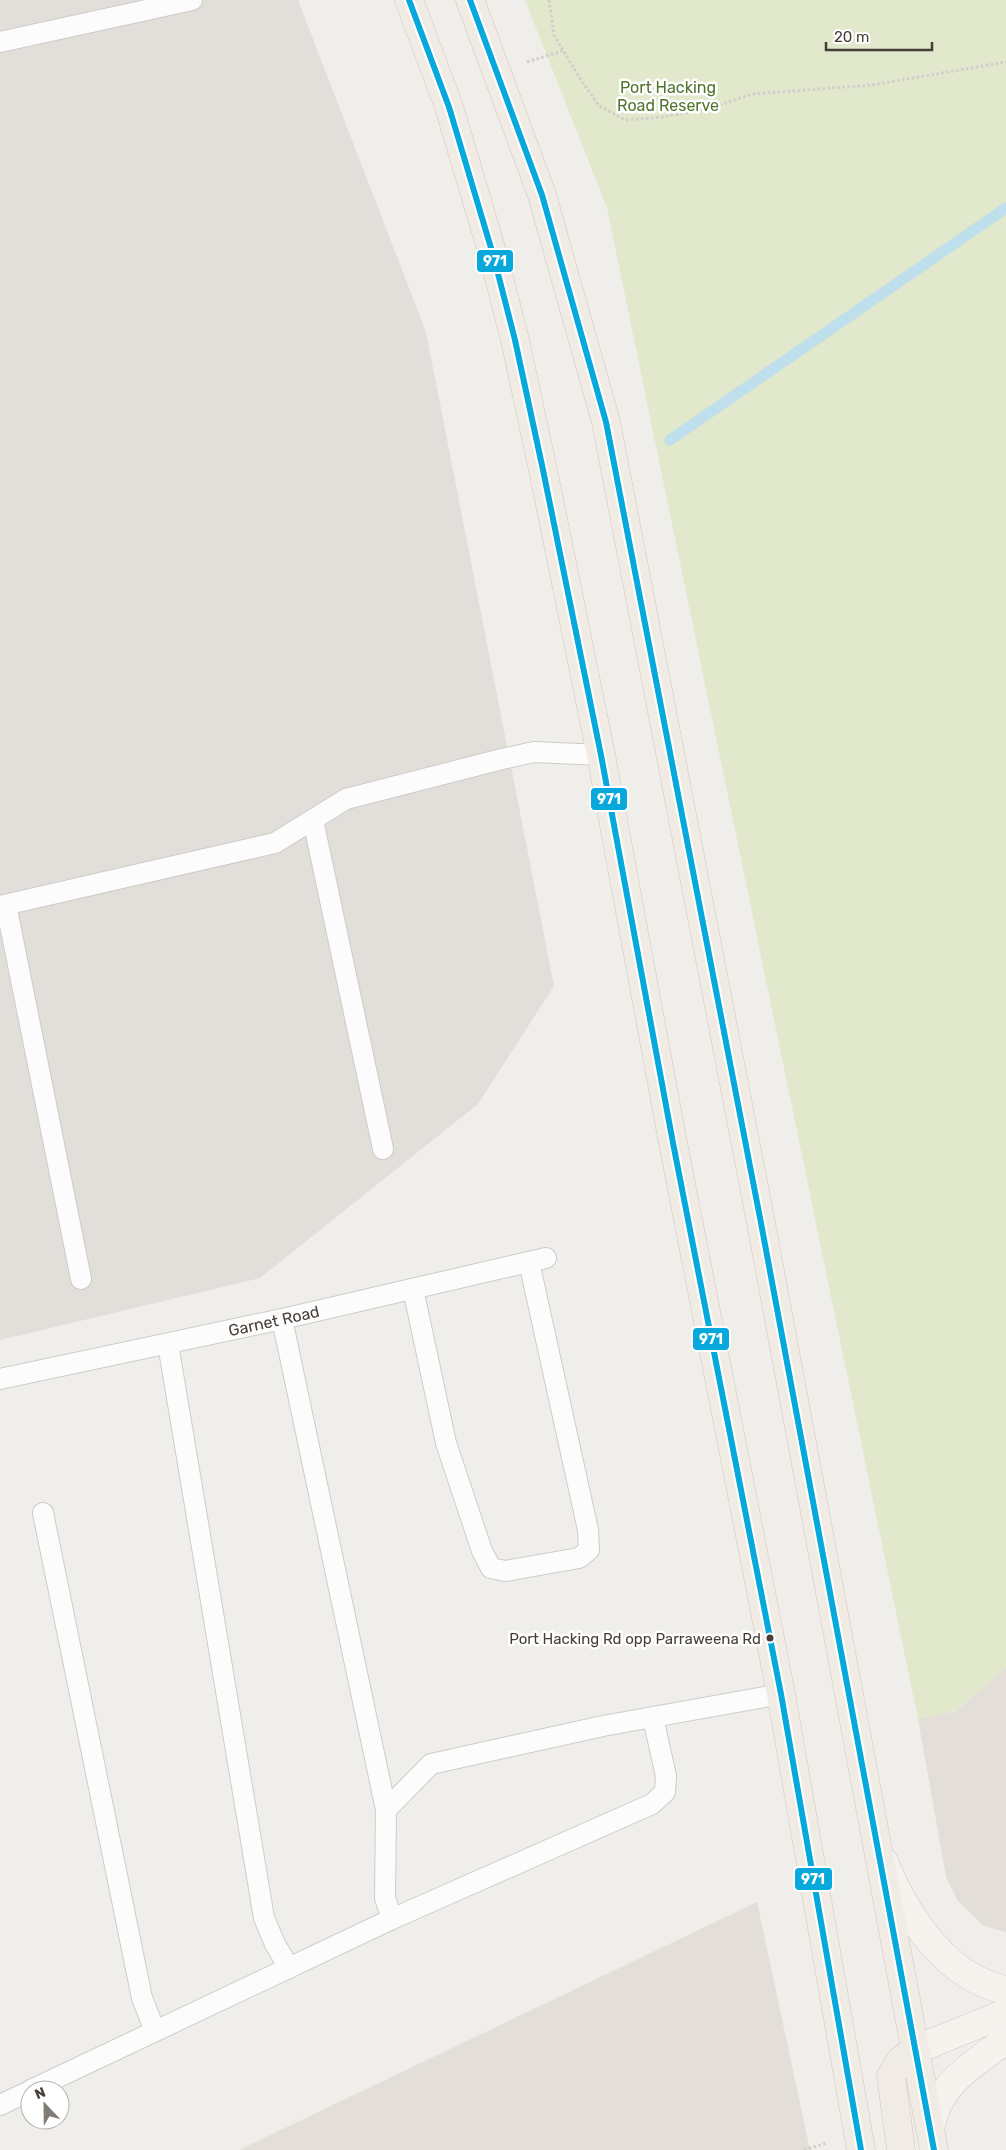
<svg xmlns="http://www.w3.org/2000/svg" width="1006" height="2150" viewBox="0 0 1006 2150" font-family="Rubik,sans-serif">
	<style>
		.residential { fill: #e3dfd8 }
		.industrial { fill: #e2deda }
		.green { fill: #e1e8cc }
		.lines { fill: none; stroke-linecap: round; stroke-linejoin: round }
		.stream { stroke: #bedfeb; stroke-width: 11 }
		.lane-casing { stroke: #ceccc8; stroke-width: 22 }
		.secondary-casing { stroke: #cecac2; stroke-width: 29 }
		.primary-casing { stroke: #d1c7ba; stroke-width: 29 }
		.path { stroke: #d1cecb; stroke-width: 3; stroke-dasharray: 2.5 2.5; stroke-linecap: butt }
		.lane { stroke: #fdfcfc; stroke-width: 20 }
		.secondary { stroke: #f6f3ef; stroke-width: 28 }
		.primary { stroke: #f0ebe4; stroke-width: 28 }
		.bus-1-casing { stroke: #fff; stroke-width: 10 }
		.bus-1 { stroke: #07a9dd; stroke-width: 6 }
		.bus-dot { fill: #463e37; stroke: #fff; stroke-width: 2 }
		.labels { text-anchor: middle; stroke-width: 5; stroke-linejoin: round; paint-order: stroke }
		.bus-label { font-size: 15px; fill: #463e37; stroke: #fff; text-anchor: end }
		.park-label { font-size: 16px; fill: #51742e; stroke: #fff }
		.street-label { font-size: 16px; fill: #463e37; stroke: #fff }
		.line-badge { stroke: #fff; stroke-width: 2 }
		.badge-label { font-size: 14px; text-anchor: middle; font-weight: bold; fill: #fff }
	</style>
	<rect width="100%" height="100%" fill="#f0eeeb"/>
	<g class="residential">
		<polygon points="1006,1668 1006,1932 984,1926 958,1901 946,1877 918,1719 956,1711"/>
		<polygon points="757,1902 810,2150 239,2150"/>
	</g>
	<polygon class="industrial" points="0,0 298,0 426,332 554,986 478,1104 260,1278 0,1340"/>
	<polygon class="green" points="525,0 1006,0 1006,1668 956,1711 918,1719 607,208"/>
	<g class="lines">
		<polyline class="stream" points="670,440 1006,208"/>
		<defs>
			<g id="lane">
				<polyline points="0,42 192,0"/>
				<polyline points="313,820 383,1149"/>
				<polyline points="6,905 81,1279"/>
				<polyline points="0,906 275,843 346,799 502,759 534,752 601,755"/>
				<polyline points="413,1289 446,1443 482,1551 491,1568 505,1571 579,1558 589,1550 588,1530 529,1262"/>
				<polyline points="282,1319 386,1810"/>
				<polyline points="168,1344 264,1918 275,1944 289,1968"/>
				<path id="s1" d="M0 1379 282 1319 546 1258"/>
				<polyline points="43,1513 142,1998 155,2031"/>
				<polyline points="392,1919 652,1804 665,1792 666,1776 653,1718"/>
				<polyline points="31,2090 392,1919 385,1898 386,1810 431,1764 603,1726 781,1694"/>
				<polyline points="0,2105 30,2091"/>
			</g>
			<g id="secondary">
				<path d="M884 1862C906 1915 945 1978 1006 1990"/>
				<polyline points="915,2050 1006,2013"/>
				<path d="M930 2129C938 2083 971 2066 1006 2040"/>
			</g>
			<g id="primary">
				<polyline points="409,0 449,107 494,258 515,340 543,470 601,755 673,1143 781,1694 861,2150"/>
				<polyline points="470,0 542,195 606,422 761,1223 934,2150"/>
				<polyline points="901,2150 891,2076 900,2061 915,2050"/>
			</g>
		</defs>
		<use href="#lane" class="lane-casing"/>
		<use href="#secondary" class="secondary-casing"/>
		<use href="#primary" class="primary-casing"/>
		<g class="path">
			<polyline points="549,0 554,35 581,80 599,106 625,120 664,117 714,107 752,94 872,85 1006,62"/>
			<polyline points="527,62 565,50"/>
			<polyline points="804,2150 827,2143"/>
		</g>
		<use href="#lane" class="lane"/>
		<use href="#secondary" class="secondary"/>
		<use href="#primary" class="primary"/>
		<defs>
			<g id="bus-1">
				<polyline points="409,0 449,107 494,258 515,340 543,470 601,755 673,1143 781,1694 861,2150"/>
				<polyline points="470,0 542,195 606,422 761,1223 934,2150"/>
			</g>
		</defs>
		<use href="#bus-1" class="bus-1-casing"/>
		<use href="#bus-1" class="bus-1"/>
	</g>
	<circle class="bus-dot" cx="770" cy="1638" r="4.5"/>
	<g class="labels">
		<g class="bus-label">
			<text x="761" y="1644">Port Hacking Rd opp Parraweena Rd</text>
		</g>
		<g class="park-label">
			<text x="668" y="93">Port Hacking<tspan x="668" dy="18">Road Reserve</tspan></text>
		</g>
		<g class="street-label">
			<text dy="6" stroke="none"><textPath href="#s1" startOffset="280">Garnet Road</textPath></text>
		</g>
	</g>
	<g class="line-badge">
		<rect x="476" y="249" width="38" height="24" rx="5" fill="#07a9dd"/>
		<rect x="590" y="787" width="38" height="24" rx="5" fill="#07a9dd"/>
		<rect x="692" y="1327" width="38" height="24" rx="5" fill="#07a9dd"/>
		<rect x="794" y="1867" width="39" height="24" rx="5" fill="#07a9dd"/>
	</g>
	<g class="badge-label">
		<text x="495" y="266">971</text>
		<text x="609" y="804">971</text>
		<text x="711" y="1344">971</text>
		<text x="813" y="1884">971</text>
	</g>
	<g transform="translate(45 2105) rotate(338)"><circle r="24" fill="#ffffff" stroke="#b5b2af"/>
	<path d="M0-4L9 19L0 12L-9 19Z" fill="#827c76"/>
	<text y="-8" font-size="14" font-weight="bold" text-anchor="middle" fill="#463e37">N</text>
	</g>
	<path d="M826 42v8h106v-8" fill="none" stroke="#463e37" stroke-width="2.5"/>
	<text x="834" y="42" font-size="15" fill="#463e37" stroke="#ffffff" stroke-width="4" paint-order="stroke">20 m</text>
</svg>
